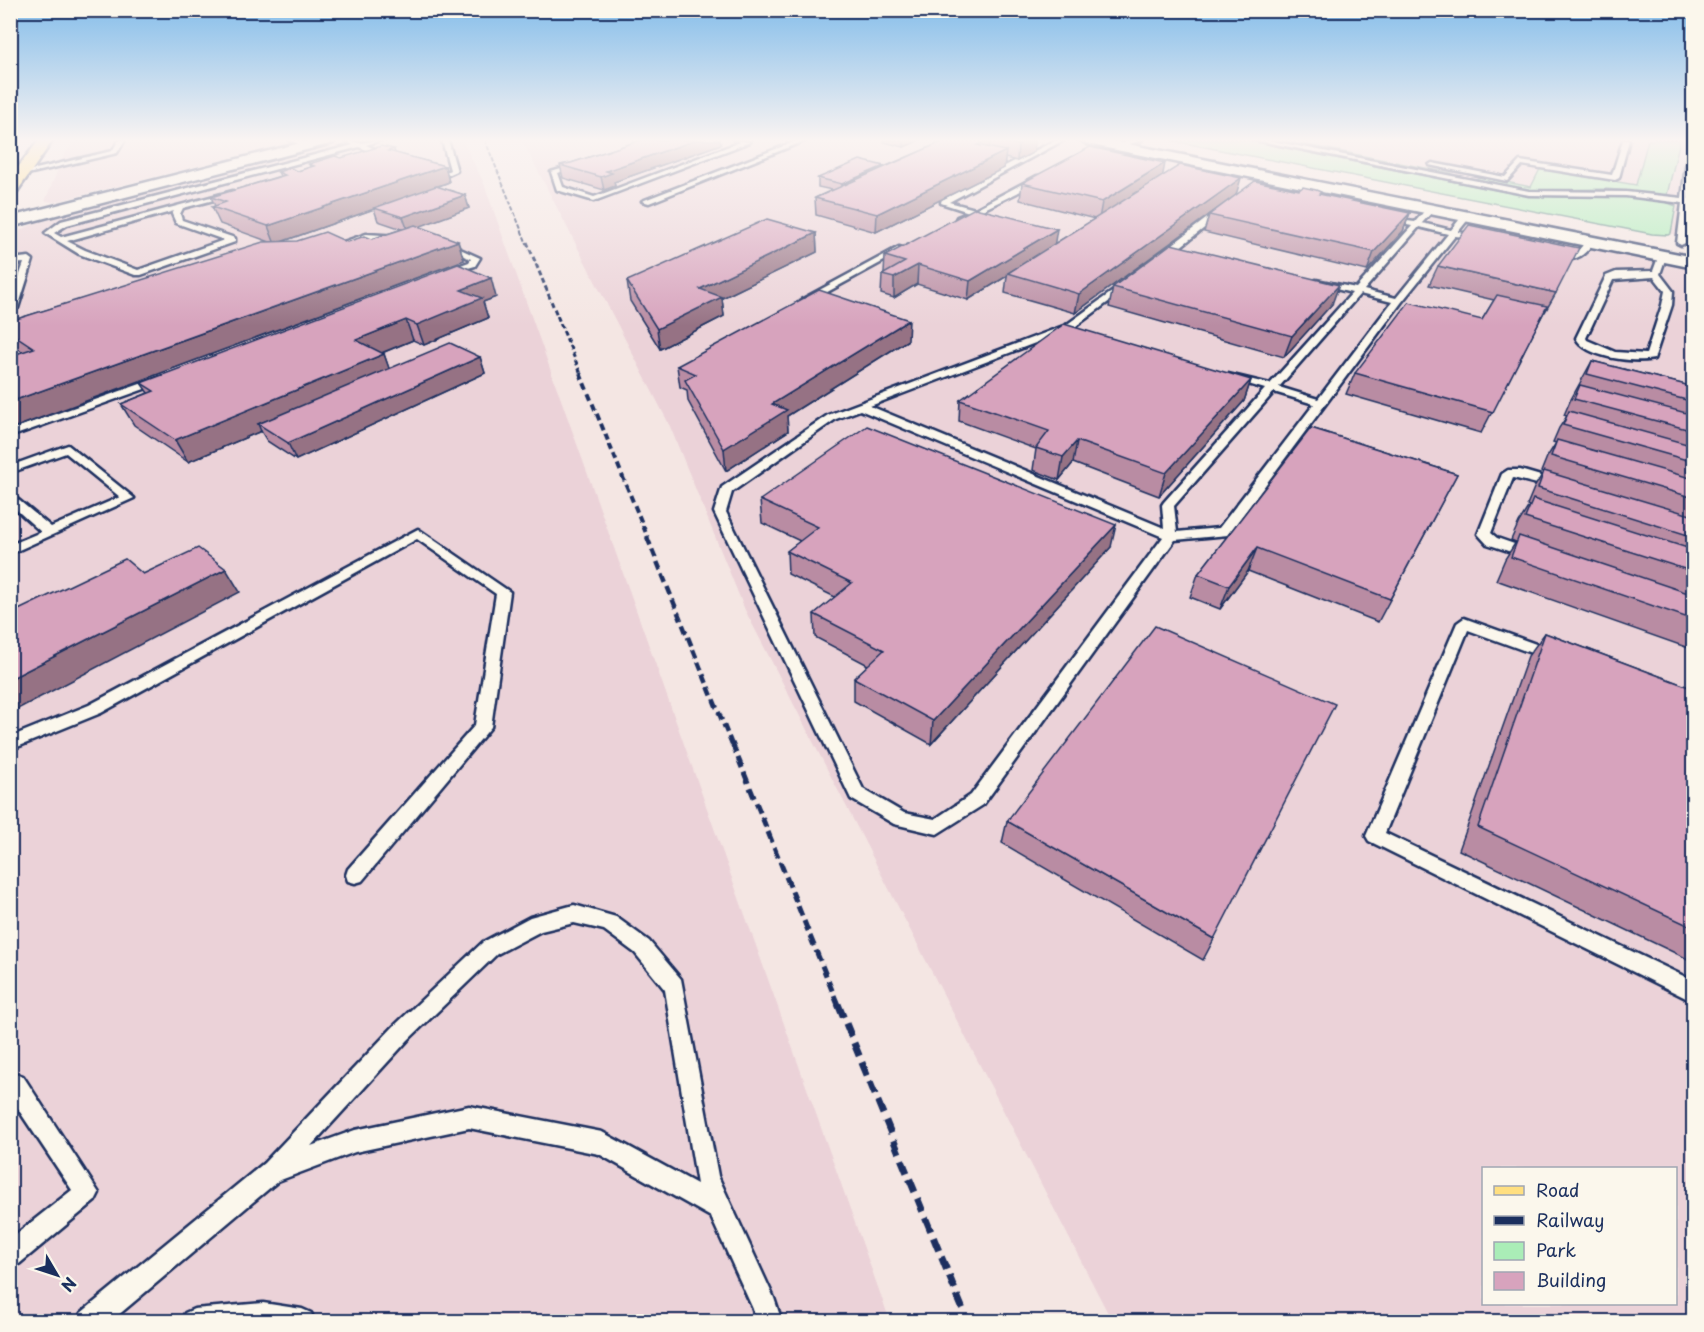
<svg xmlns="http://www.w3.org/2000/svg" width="1704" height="1332" viewBox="0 0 1704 1332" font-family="'Playpen Sans',sans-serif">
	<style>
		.built { fill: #ebd2d8; fill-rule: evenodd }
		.green { fill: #aaedb7; stroke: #628e8a; stroke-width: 1.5 }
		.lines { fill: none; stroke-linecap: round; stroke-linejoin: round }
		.service-casing { stroke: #1b2f5e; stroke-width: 5 }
		.tertiary-casing { stroke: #1b2f5e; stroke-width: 5 }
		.primary-casing { stroke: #1b2f5e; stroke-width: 5 }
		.service { fill: #fbf7ec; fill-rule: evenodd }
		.tertiary { fill: #fbf7ec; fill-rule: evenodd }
		.primary { fill: #ffdf80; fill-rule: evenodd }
		.rail-far5 { stroke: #1b2f5e; stroke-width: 2; stroke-dasharray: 4.5 2; stroke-linecap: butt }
		.rail-far4 { stroke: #1b2f5e; stroke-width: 3; stroke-dasharray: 5 3; stroke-linecap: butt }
		.rail-far3 { stroke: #1b2f5e; stroke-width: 4; stroke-dasharray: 7 4; stroke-linecap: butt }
		.rail-far2 { stroke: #1b2f5e; stroke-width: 4.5; stroke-dasharray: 9 4.5; stroke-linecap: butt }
		.rail-far1 { stroke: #1b2f5e; stroke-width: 5; stroke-dasharray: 11 5; stroke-linecap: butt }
		.rail { stroke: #1b2f5e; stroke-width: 7; stroke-dasharray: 14 7; stroke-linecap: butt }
		.wall { fill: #b98ca3; stroke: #1b2f5e; stroke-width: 1.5; fill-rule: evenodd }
		.shaded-wall { fill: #967284; stroke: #1b2f5e; stroke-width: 1.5 }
		.building { fill: #d7a3bd; stroke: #1b2f5e; stroke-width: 1.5 }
	</style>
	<rect width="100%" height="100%" fill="#f4e6e3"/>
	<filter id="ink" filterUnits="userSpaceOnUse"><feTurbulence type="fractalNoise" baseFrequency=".0167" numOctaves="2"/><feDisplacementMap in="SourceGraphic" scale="12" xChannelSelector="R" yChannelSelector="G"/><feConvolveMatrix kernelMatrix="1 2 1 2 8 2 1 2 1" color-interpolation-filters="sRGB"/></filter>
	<g filter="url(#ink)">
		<g class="built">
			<polygon points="75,140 302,140 54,202 45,201 63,157"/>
			<polygon points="347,140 462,140 483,181 890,1321 11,1321 10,240 18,231 36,223"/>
			<path d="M522 140H1074L1693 267V1321H1112L745 610 669 424ZM1484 1168H1676V1304H1484Z"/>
			<polygon points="1185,140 1693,140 1693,238"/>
		</g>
		<g class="green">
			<polygon points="1169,140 1246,140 1511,193 1559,197 1628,197 1660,200 1676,206 1671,233 1668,235 1652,234"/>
			<polygon points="1648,140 1680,140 1667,195 1607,189 1526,190 1475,179 1481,177 1531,187 1540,169 1636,185"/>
			<polygon points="1301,145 1308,145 1451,173 1450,175 1442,175"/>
		</g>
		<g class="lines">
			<defs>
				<g id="service">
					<polygon points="119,140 125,140 117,153 23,175 19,173 112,151"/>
					<polygon points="289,140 298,140 310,145 307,147"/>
					<path d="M344 140 360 143 381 140 366 145 382 152 369 157 366 155 372 152 359 147 67 225 54 233 61 237 233 191V195L183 208 180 214 182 220 235 238V242L141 275H135L79 254 45 233 61 221 353 145ZM174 211 172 214 176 223 224 240 138 270 85 250 67 241Z"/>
					<polygon points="442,140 448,140 457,171 446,176 425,168 428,166 446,172 450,170"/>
					<polygon points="734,140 750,142 594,201 557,190 551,172 581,163 581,165 558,173 563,187 594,197 740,142"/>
					<polygon points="799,140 807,140 649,203 642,201"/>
					<polygon points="1056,140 1064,140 949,202 975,209 1037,176 1043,176 1043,180 960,221 956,219 957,217 969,212 941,203 942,198"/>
					<polygon points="1132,140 1142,140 1116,148 1113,146"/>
					<polygon points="1255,140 1267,140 1529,191 1626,192 1682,198 1689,140 1694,140 1689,199 1694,200 1694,204 1689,204 1685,243 1681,245 1677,243 1682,203 1626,196 1529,195"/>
					<polygon points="1623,140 1629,140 1619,178 1615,180 1522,165 1507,181 1429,165 1432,163 1505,177 1520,161 1612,175"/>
					<path d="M1427 208 1434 210 1422 223 1451 230 1463 215H1469L1470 217 1458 232 1465 233V237L1455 236 1401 303 1228 535 1175 540 983 805 937 834 894 824 851 799 714 512 722 487 828 415 1066 325 1127 281 1131 284 1130 286 1072 329 870 406 1164 528 1162 505 1164 502 1265 389 1228 378V374L1270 384 1352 293 1316 284V280L1356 288 1412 226 1407 225V221L1415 222ZM1419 227 1448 234 1396 298 1364 290ZM1360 294 1392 302 1318 399 1279 387ZM1274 392 1314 404 1219 528 1177 532 1174 506ZM860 410 1163 537 971 795 935 819 904 813 863 789 726 512 732 492 836 419Z"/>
					<polygon points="1219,209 1226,211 1166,258 1160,258 1160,254"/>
					<polygon points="366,234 400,236 404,238 400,240 367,238 330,250 326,248"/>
					<path d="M1586 240 1593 242C1585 258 1568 265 1552 255 1566 247 1573 263 1586 240Z"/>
					<polygon points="441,243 447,243 480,258 475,266 444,275 444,271 469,262 471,259 441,247"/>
					<polygon points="899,247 906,249 809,302 801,300"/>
					<path d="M1659 255 1666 257 1660 274 1673 291 1672 305 1654 359C1633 363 1586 358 1576 338L1606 276 1616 272 1653 271ZM1654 277 1665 291 1662 305 1646 354 1615 352 1587 340 1586 338 1613 280Z"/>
					<polygon points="29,257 33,260 18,308 10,311 10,302 24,263 10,264 10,259"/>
					<polygon points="163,376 168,379 167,381 10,437 10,430"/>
					<polygon points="68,445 134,498 10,554 10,545 41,532 10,504 10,493 51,527 120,497 66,453 10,473 10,466"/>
					<polygon points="1520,470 1561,482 1563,485 1557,489 1513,478 1491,533 1497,538 1537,552 1539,555 1532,559 1487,544 1478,534 1502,474 1508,470"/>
					<polygon points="418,529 510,592 491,727 362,881 355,883 348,881 346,875 348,869 475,725 496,594 417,539 101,713 10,750 10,737 89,705"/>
					<polygon points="1464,618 1558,652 1560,656 1553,661 1468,630 1385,833 1694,981 1694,1002 1369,841 1366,836 1457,623"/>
					<path d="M574 905 616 917 649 941 681 979 718 1176 774 1298 782 1322H756L753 1309 711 1217 599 1154 469 1128 355 1152 278 1181 110 1322H77L81 1313 264 1163 394 1026 483 942 530 917ZM574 923 604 930 635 953 665 990 697 1184 602 1132 469 1106 355 1130 311 1146 408 1040 497 954 541 931Z"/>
					<polygon points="15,1073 23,1076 99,1193 95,1201 19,1264 10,1267 10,1239 72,1190 10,1097 10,1074"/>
					<polygon points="263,1303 302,1309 311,1313 315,1322 181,1322 185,1313 194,1309"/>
				</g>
				<g id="tertiary">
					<polygon points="312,140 335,140 333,143 10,227 10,217"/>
					<polygon points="1080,140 1108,140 1694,257 1694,268 1087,144"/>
				</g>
				<polygon id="primary" points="39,140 53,140 16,193 10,195 10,178"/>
			</defs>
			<use href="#service" class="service-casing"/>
			<use href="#tertiary" class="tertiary-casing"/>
			<use href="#primary" class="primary-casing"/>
			<use href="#service" class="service"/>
			<use href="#tertiary" class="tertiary"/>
			<use href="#primary" class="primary"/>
			<polyline class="rail-far5" points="485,140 527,244"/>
			<polyline class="rail-far4" points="527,242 581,374"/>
			<polyline class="rail-far3" points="580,373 648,538"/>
			<polyline class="rail-far2" points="647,537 732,745"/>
			<polyline class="rail-far1" points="732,743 838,1005"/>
			<polyline class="rail" points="838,1004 968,1322"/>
		</g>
		<g class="wall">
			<polygon points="641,140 720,140 721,144 614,182 615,186 604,190 563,178 560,165 571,163"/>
			<polygon points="884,140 920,140 904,147 884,142"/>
			<polygon points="946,140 1035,140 1034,152 1017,161 1005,158 1004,168 876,232 816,215 815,198 832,190 818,187 818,178 884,167"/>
			<path d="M394 149 395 153 445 166 449 182 437 187 465 195 469 208 419 226 464 260 16 427 10 423 11 356 23 352 13 345 10 341V321L270 242 220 224 212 207 215 206 211 197 280 176 278 172 298 171 310 167 309 164ZM374 209 378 221 402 229 372 239 347 242H281Z"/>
			<polygon points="1162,176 1237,194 1320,194 1410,213 1403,231 1367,271 1204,232 1209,215 1075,313 1005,293 1007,276 968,300 917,284 894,298 881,294 882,275 884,273 885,256 1054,244 1095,219 1020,200 1022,183"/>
			<polygon points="816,233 817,252 722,298 724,316 660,349 630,301 627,281"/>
			<polygon points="1438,266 1556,293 1545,312 1544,312 1481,433 1346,394 1355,373 1482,320 1494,300 1429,285"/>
			<polygon points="1113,287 1332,304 1284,357 1109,307"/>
			<polygon points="496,297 483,302 488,318 424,345 413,340 382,353 384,354 389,369 480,357 485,373 296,460 267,441 261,431 188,462 134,425 121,404 148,393 141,383"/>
			<polygon points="908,340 787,416 788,431 726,471 688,401 687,390 680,387 677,366"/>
			<polygon points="1592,361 1694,387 1694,650 1496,580 1505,559 1516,542 1511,540 1519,522 1529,506 1527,505 1534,488 1543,473 1541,472 1547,457 1556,443 1553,442 1559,428 1567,416 1564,415 1570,401"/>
			<polygon points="1251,380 1244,401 1159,496 1073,463 1059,480 1033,470 1036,449 959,421 960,400"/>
			<polygon points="1311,428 1457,474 1378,622 1248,571 1220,609 1190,597 1198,574"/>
			<polygon points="760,500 1111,547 931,744 854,701 854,678 868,665 815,637 814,614 835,597 788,574 787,551 800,541 762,523"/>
			<polygon points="1545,633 1694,689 1694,962 1459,850 1528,656"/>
			<polygon points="1007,821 1214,939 1203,960 1002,843"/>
		</g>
		<g class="shaded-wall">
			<polygon points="696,140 720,140 721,144 614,182 615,186 604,190 601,177 606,171"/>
			<polygon points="904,140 920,140 904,147"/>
			<polygon points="988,140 990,140 989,154 977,145"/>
			<polygon points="1028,140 1035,140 1034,152 1017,161 1018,145"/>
			<polygon points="1006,151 1004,168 876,232 877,214"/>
			<polygon points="1165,163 1162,179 1099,219 1102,202"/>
			<polygon points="445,166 449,182 376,208 374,208 374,209 275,244 268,226"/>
			<polygon points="884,166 884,175 842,193 842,184"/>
			<polygon points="1241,178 1236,195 1075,313 1079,294"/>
			<polygon points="465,195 469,208 408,231 403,217"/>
			<polygon points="1410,213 1403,231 1367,271 1374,252"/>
			<polygon points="1057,229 1054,247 1008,273 1007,276 968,300 970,281"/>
			<polygon points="816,233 817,252 722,298 724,316 660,349 657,329 700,289"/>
			<polygon points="458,241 464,260 16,427 10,420 10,402"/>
			<polygon points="918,265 917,284 894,298 894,278"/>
			<polygon points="491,278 496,297 483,302 488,318 424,345 417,325 461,290"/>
			<polygon points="1339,285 1332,304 1284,357 1292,336"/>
			<polygon points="406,320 413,340 364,360 356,340"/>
			<polygon points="909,320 908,340 787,416 788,431 726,471 724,449 772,404"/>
			<polygon points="384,354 391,374 258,424 261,431 188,462 175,440"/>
			<polygon points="480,357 485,373 296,460 288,443"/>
			<polygon points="1251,380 1244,401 1159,496 1166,473"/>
			<polygon points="1077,441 1073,463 1059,480 1063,457"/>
			<polygon points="1116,525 1111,547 931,744 933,721"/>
			<polygon points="1257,548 1248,571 1220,609 1229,586"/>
			<polygon points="226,569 240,592 10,713 10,679"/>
		</g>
		<g class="building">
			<polygon points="641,140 696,140 606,171 612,173 601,177 560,165 571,163"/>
			<polygon points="946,140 988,140 977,145 1006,151 877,214 815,198"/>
			<polygon points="996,140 1028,140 1018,145"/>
			<polygon points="381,146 394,149 388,151 445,166 268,226 212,207 226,202 211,197 285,175 278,172 290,168 298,171 314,166 309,164 335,156 341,158"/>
			<polygon points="1090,147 1165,163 1102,202 1022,183"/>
			<polygon points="860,160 884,166 842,184 818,178"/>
			<polygon points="1180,165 1241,178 1079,294 1008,273"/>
			<polygon points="1255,181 1299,190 1303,187 1316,190 1321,192 1319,194 1410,213 1374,252 1209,215"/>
			<polygon points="436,186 465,195 403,217 374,208"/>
			<polygon points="975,208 1057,229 970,281 918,265 894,278 882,275 905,262 885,256"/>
			<polygon points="767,219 816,233 700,289 722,297 657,329 627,281"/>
			<polygon points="415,225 458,241 10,402 10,356 34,348 10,332 10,321 263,242 297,241 325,232 347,242 365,236 372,239"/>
			<polygon points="1469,225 1579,248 1556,293 1438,266"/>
			<polygon points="1171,244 1339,285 1292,336 1113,287"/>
			<polygon points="458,264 491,278 461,290 482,298 417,325 406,320 356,340 384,354 175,440 121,404 154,391 141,383"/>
			<polygon points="819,290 909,320 772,404 787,410 724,449 685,380 696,374 677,366"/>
			<polygon points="1497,295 1547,306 1493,412 1355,373 1409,302 1482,320"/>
			<polygon points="1064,324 1251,380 1166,473 1077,441 1063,457 1036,448 1049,431 960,400"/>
			<polygon points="450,343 480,357 288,443 258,424"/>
			<polygon points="1592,361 1694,387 1694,402 1587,374"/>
			<polygon points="1580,385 1694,415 1694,431 1574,399"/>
			<polygon points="1569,411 1694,446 1694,462 1563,425"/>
			<polygon points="867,426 1116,525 933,721 854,678 884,650 814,614 852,583 787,551 818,527 760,500"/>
			<polygon points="1311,428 1457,474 1390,599 1257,548 1229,586 1198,574"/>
			<polygon points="1557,440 1694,479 1694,498 1551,456"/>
			<polygon points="1544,471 1694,516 1694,537 1538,488"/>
			<polygon points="1533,499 1694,550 1694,572 1525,518"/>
			<polygon points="1519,536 1694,595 1694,620 1511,557"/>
			<polygon points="198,548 226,569 10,679 10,614 125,559 143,574"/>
			<polygon points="1155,626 1335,704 1214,939 1007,821"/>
			<polygon points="1545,633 1694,689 1694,928 1478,827"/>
		</g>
	</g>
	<linearGradient id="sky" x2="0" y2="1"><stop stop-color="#84bdea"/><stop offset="0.43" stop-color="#faf4f2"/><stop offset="1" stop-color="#faf4f2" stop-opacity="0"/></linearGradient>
	<rect width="1704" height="326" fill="url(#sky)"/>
	<rect width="1704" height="1332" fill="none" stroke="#fbf7ec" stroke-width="36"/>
	<rect x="18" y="18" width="1668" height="1296" fill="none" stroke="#1b2f5e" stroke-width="2" filter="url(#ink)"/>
	<rect x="1482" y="1167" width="195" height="138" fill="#fbf7ec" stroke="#a1a7b3" stroke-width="1.5"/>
	<rect x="1494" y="1186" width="30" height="9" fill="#ffdf80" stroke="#a1a7b3" stroke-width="1.5"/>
	<text x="1536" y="1197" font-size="18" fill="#1b2f5e">Road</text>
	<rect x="1494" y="1216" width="30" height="9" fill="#1b2f5e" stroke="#a1a7b3" stroke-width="1.5"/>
	<text x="1536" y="1227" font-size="18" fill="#1b2f5e">Railway</text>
	<rect x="1494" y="1242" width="30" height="18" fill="#aaedb7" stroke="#a1a7b3" stroke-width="1.5"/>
	<text x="1536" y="1257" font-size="18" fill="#1b2f5e">Park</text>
	<rect x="1494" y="1272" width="30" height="18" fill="#d7a3bd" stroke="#a1a7b3" stroke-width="1.5"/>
	<text x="1536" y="1287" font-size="18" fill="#1b2f5e">Building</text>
	<g transform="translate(57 1275) rotate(129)" stroke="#fbf7ec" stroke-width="4.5" paint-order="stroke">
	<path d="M0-4.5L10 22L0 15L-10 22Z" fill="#1b2f5e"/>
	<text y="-9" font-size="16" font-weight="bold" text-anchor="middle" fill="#1b2f5e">N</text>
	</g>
</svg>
